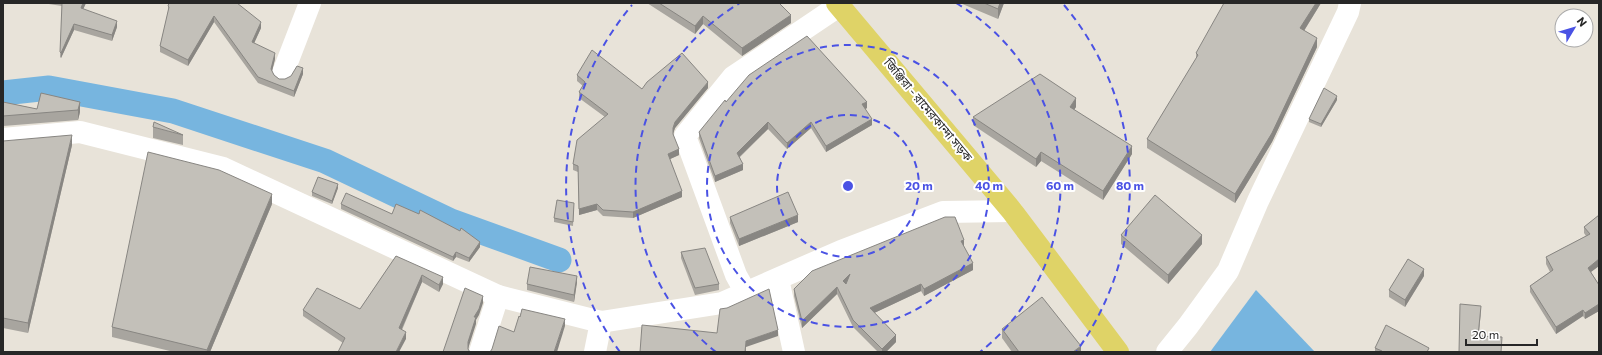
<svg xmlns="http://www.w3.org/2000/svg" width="1602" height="355" viewBox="0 0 1602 355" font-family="Commissioner,'Noto Sans Bengali',sans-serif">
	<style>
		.water { fill: #77b5df }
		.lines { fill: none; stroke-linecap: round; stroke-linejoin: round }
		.canal { stroke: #77b5df; stroke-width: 25 }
		.street { stroke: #fff; stroke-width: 22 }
		.primary { stroke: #dfd367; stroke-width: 22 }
		.wall { fill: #a8a59f }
		.shaded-wall { fill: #888682 }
		.building { fill: #c3c0b9; stroke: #888682; fill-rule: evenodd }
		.ring { fill: none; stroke: #4a52e4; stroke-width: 2; stroke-dasharray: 7 5 }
		.labels { text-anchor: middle; stroke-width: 4; stroke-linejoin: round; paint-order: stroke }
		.street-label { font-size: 12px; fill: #272727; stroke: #fff }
		.centre { fill: #4a52e4; stroke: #fff; stroke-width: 2 }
		.ring-label { font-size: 12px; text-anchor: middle; font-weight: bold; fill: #4a52e4; stroke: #fff; stroke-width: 4; stroke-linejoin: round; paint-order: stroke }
	</style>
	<rect width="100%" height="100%" fill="#e8e3d9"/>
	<polygon class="water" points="1256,290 1315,352 1210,352"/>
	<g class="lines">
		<polyline class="canal" points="3,93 49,88 173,111 325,161 451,221 559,260"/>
		<g class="street">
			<polyline points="283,73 310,3"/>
			<polyline points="3,139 80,132 223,168 498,296 601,322 722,303 841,251 943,212 1012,211"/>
			<polyline points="778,279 794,352"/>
			<polyline points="746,293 736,275 685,136 733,77 840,5"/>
			<polyline points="480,352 498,296"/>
			<polyline points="595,352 601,322"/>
			<polyline points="1167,352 1188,326 1228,271 1258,201 1348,12 1350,3"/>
		</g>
		<polyline class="primary" points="837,3 1012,211 1118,352"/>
	</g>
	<g class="wall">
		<polygon points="42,3 86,3 83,9 117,27 112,41 74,30 61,58 60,57 62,6"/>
		<polygon points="169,3 261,28 254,43 275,59 272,71 274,75 279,79 285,79 303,74 294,97 258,83 214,22 188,66 160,52 160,46 168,12 168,6"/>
		<polygon points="647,3 779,3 791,23 742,56 703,24 695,34"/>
		<polygon points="960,3 1004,3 998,19"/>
		<polygon points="1321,3 1304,31 1317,47 1272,142 1235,203 1147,148 1147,139 1196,59 1196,53"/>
		<polygon points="577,75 642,89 708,88 675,128 673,133 679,155 670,159 682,197 633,218 603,216 597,210 579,215 578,172 573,170 573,164 605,117 579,98 579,92 583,86 577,81"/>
		<polygon points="1337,100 1321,127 1309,122 1309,119"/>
		<polygon points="3,102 37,109 80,102 80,112 78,120 3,126"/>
		<polygon points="726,102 867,108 865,109 872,125 826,152 811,128 787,149 768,129 740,157 743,170 715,182 699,138 699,132"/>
		<polygon points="1076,107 1074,110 1132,154 1103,200 1041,161 1036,167 973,125 973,117"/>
		<polygon points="153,127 183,135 183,145 153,138"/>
		<polygon points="3,141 72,145 28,333 3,328"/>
		<polygon points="338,188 332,204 312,196 312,192"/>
		<polygon points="272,204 210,352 174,352 112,337 112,327"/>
		<polygon points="341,204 480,247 469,262 456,257 453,261 341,209"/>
		<polygon points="574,206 573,226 554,222 554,218"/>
		<polygon points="1599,215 1599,266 1591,272 1599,285 1599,311 1585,319 1583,316 1556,334 1530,292 1530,286 1550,272 1546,264 1546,257 1586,236 1584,233 1584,227"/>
		<polygon points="730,217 798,222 739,246 730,223"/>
		<polygon points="1121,235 1202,244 1168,284 1121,244"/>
		<polygon points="964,247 973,270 924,296 921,291 874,313 896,342 886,352 878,352 853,327 837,294 802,328 794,296 794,289"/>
		<polygon points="681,252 719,284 719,290 695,295 681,258"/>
		<polygon points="396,256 443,284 439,292 422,282 402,330 406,339 343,343 303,316 303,310 360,309"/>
		<polygon points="1424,276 1405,307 1389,297 1389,290"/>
		<polygon points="577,282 574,302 527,290 527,284"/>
		<polygon points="1002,329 1081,352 1012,352 1002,338"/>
		<polygon points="1375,348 1429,352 1375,352"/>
	</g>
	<g class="shaded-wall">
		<polygon points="83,3 86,3 81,14 81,8"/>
		<polygon points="1000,3 1004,3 998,19 998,9"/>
		<polygon points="1316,3 1321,3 1300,37 1300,28"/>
		<polygon points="791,15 791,23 742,56 742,48"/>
		<polygon points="214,16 214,22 188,66 188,60"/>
		<polygon points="703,16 703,24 695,34 695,26"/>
		<polygon points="117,21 117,27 112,41 112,35"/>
		<polygon points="261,22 261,28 252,48 252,42"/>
		<polygon points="74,24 74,30 61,58 61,53"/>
		<polygon points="1317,38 1317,47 1272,142 1235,203 1235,194"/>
		<polygon points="275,53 275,59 271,75 271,69"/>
		<polygon points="303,68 303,74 294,97 294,91"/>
		<polygon points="708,82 708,88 675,128 673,134 673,128 675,122"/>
		<polygon points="1337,96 1337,100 1321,127 1321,124"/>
		<polygon points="1076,98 1076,107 1070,116 1070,107"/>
		<polygon points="80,102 80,112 78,120 78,110"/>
		<polygon points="867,102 867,108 862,111 862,104"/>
		<polygon points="872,119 872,125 826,152 826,146"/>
		<polygon points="768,122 768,129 737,159 737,153"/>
		<polygon points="811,122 811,128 787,149 787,143"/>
		<polygon points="72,135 72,145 28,333 28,323"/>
		<polygon points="1132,146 1132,154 1103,200 1103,191"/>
		<polygon points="679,149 679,155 668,160 668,154"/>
		<polygon points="1041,152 1041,161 1036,167 1036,159"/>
		<polygon points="743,164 743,170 715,182 715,176"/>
		<polygon points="338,184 338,188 332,204 332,201"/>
		<polygon points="682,191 682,197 633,218 633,212"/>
		<polygon points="272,194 272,204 210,352 207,352 207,350"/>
		<polygon points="597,204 597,210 579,215 579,209"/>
		<polygon points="798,215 798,222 739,246 739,239"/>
		<polygon points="1202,235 1202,244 1168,284 1168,275"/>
		<polygon points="964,240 964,247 961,248 961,241"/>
		<polygon points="480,242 480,247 469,262 469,258"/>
		<polygon points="456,252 456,257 453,261 453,257"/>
		<polygon points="1599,259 1599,266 1588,274 1588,268"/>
		<polygon points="973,263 973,270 924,296 924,289"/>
		<polygon points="1424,269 1424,276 1405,307 1405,300"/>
		<polygon points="850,274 850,281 843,288 843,281"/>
		<polygon points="422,275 422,282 399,335 399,328"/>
		<polygon points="577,276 577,282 574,302 574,295"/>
		<polygon points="443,277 443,284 439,292 439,285"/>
		<polygon points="921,284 921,291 870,315 870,308"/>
		<polygon points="837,287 837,294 802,328 802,321"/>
		<polygon points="483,296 483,303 479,315 476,320 476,324 468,349 468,342 474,317"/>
		<polygon points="1599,304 1599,311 1585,319 1585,313"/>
		<polygon points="1481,306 1481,311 1478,341 1478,336"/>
		<polygon points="1583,310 1583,316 1556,334 1556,327"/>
		<polygon points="565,319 565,326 557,352 554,352"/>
		<polygon points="778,330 778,336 746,347 746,352 745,352 746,341"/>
		<polygon points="406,332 406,339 399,352 396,352"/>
		<polygon points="896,335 896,342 886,352 882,352 882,349"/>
		<polygon points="1081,346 1081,352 1073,352"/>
	</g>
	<g class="building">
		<polygon points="62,3 83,3 81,8 117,21 112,35 74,24 61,53 60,52"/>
		<polygon points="169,3 237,3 261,22 252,42 275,53 271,69 274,75 279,79 285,79 291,76 297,66 303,68 294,91 258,77 214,16 188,60 160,46 169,7 168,6"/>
		<polygon points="659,3 779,3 791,15 742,48 703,16 695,26"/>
		<polygon points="984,3 1000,3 998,9"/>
		<polygon points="1224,3 1316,3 1300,28 1317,38 1272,133 1235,194 1147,139 1198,55 1196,53"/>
		<polygon points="807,36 867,102 862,104 872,119 826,146 811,122 787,143 768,122 737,153 743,164 715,176 699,132 725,100 726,102 749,75"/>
		<polygon points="592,50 642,89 647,82 682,53 708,82 675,122 673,128 673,134 679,149 668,154 682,191 633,212 603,210 597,204 579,209 578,166 573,164 577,140 608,114 579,92 585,82 577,75"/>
		<polygon points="1040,74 1076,98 1070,107 1132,146 1103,191 1041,152 1036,159 973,117"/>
		<polygon points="1324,88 1337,96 1321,124 1309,119"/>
		<polygon points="41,93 80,102 78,110 3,116 3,102 37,109"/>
		<polygon points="154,122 183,135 153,127"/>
		<polygon points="72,135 28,323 3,318 3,141"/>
		<polygon points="148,152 219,170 272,194 207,350 112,327"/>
		<polygon points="318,177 338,184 332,201 312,192"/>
		<polygon points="788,192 798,215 739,239 730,217"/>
		<polygon points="346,193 392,214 396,204 419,214 420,210 460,231 461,228 480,242 469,258 456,252 453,257 341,204"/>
		<polygon points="1155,195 1202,235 1168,275 1121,235"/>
		<polygon points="557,200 574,203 573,222 554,218"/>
		<polygon points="1599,215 1599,259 1588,268 1599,285 1599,304 1585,313 1583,310 1556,327 1530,286 1553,270 1546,257 1590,234 1584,227"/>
		<path d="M945 217H955L964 240 961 241 973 263 924 289 921 284 870 308 896 335 882 349 853 320 837 287 802 321 794 289 812 271ZM850 274 846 284 843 281Z"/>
		<polygon points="705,248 719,284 695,288 681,252"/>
		<polygon points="396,256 443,277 439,285 422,275 399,328 406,332 396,352 338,352 345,338 303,310 317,288 360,309"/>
		<polygon points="1408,259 1424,269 1405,300 1389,290"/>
		<polygon points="530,267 577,276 574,295 527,284"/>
		<polygon points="465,288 483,296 479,309 474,317 476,317 468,342 468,349 470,352 443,352"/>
		<polygon points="769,289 778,330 746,341 745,352 640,352 642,325 717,333 720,309 727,308"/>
		<polygon points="1042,297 1081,346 1073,352 1019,352 1002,329"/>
		<polygon points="1460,304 1481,306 1478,336 1502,337 1501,352 1459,352"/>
		<polygon points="522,309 565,319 554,352 490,352 492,349 499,326 514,332 519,316 520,317"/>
		<polygon points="1386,325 1429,348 1427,352 1382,352 1382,351 1375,348"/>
	</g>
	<g class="ring">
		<circle cx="848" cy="186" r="71"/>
		<circle cx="848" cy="186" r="141"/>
		<path d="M716 352A212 212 0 0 1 740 3M956 3A212 212 0 0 1 980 352"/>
		<path d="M620 352A282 282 0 0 1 632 5M1064 5A282 282 0 0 1 1076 352"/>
	</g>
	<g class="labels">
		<g class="street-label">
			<text transform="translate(928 110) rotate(50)" y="4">জিঞ্জিরা - রামেরকান্দা সড়ক</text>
		</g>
	</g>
	<circle cx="848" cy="186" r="6" class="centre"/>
	<g class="ring-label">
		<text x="919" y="190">20 m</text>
		<text x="989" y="190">40 m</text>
		<text x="1060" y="190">60 m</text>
		<text x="1130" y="190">80 m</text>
	</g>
	<rect width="1602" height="355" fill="none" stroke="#272727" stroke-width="8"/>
	<g transform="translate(1574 28) rotate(52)"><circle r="19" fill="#ffffff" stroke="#a9a9a9"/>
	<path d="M0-3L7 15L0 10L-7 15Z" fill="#4a52e4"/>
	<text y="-6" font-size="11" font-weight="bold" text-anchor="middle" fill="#272727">N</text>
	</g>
	<path d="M1466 339v6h71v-6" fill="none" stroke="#272727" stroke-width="2"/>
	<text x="1472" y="339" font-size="12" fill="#272727" stroke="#ffffff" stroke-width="3" paint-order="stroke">20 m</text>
</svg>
